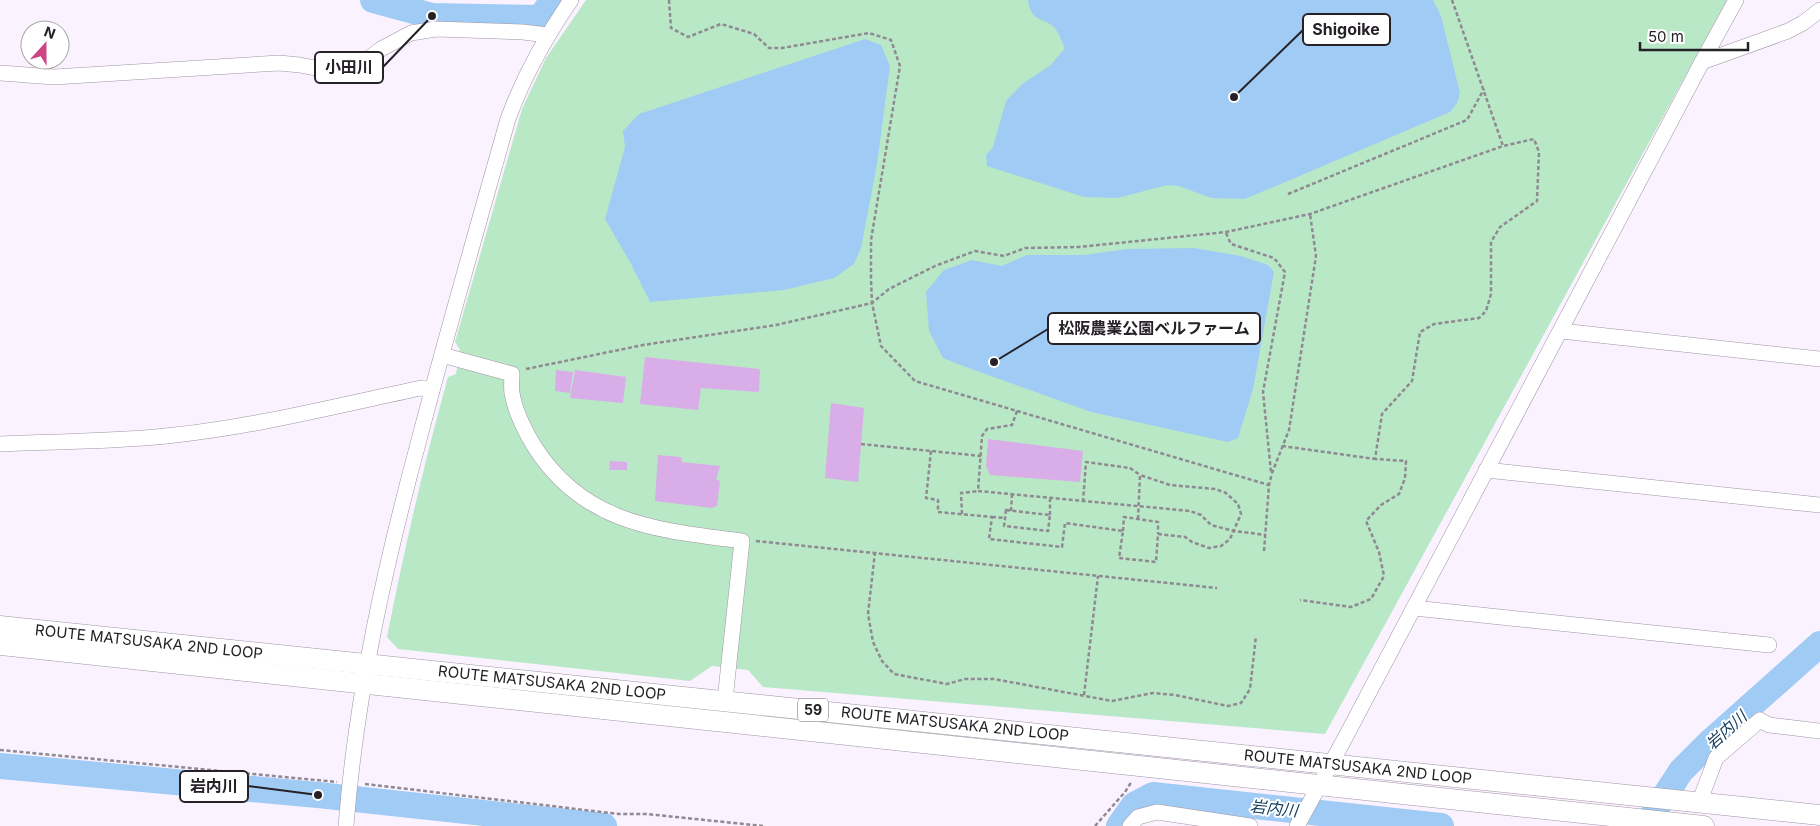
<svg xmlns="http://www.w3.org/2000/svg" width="1820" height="826" viewBox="0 0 1820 826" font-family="Inter,'Noto Sans JP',sans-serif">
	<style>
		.green { fill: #b9e8c7 }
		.water { fill: #9fcbf4 }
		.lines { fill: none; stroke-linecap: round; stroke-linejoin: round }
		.river { stroke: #9fcbf4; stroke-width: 26 }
		.building { fill: #d9ade7 }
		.minor-casing { stroke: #9f94a3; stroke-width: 16 }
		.major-casing { stroke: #9f94a3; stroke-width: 21 }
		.path { stroke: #8f8992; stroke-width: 2.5; stroke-dasharray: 4 2.5; stroke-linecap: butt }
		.minor { stroke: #fff; stroke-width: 15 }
		.major { stroke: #fff; stroke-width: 20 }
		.labels { text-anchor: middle; stroke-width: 4; stroke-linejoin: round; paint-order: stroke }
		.shield { fill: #fff; stroke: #666468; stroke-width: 1 }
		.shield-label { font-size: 14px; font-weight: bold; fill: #252127 }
		.street-label { font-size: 15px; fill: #252127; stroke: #fff }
		.water-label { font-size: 16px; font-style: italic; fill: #153e60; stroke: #fff }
		.leader { fill: none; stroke: #252127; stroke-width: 2 }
		.callout-dot { fill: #252127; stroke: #fff; stroke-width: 2 }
		.callout { fill: #fff; stroke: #252127; stroke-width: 2 }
		.callout-label { font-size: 16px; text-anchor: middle; font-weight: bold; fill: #252127 }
	</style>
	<rect width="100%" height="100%" fill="#fbf2ff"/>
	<path class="green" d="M586 0H1727L1325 734 763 687 748 670 712 666 690 681 398 649 387 637C404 550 424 463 448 377L456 374 460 350 455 342 522 109 546 58Z"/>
	<g class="water">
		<path d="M1028 0H1433L1441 16 1460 93 1457 103 1450 112 1245 199 1211 198 1179 186 1167 185 1118 198 1084 197 987 166 986 155 993 147 1006 101 1022 84 1051 65 1065 48C1062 43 1060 35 1056 30 1047 16 1031 25 1028 0Z"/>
		<polygon points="865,39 881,45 890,66 877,164 861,248 854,264 834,278 784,290 650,302 630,262 605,219 625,147 623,131 639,114"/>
		<polygon points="1194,248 1241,256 1268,265 1274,272 1253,389 1238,438 1228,442 1091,412 955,363 943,358 929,331 926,292 944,270 972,260 1002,266 1027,255 1084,255 1127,249"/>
	</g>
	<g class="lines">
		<g class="river">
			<polyline points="373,0 432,16 540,18 553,0"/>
			<polyline points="0,766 318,795 604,826"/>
			<polyline points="1119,826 1134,805 1153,795 1441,826"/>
			<polyline points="1645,826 1681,771 1709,743 1820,644"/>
		</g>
	</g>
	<g class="building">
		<polygon points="645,357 760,369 759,392 701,388 698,410 640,404"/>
		<polygon points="556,370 573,372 570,393 555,391"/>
		<polygon points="575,370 626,377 623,403 570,398"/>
		<polygon points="831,403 864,408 858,482 825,478"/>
		<polygon points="988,439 1083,451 1080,482 990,475 986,466"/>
		<polygon points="658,455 681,457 682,462 720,466 716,479 720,481 717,506 712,508 655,501"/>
		<polygon points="610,461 627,462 627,470 609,470"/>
	</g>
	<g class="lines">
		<defs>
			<g id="minor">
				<polyline points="1702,62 1788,31 1803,23 1820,10"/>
				<polyline points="0,73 54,77 279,63 300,65 315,68 353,71 381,49 411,33 436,29 523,32 547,35"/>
				<polyline points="1561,331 1820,359"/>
				<path d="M442 355 512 374C512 380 511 387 512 393 515 411 525 431 534 446 584 525 658 530 742 541L725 700"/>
				<path d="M0 444C58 441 117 442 175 435 258 426 340 405 421 388L432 390"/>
				<polyline points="1486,470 1820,505"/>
				<polyline points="1414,608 1769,645"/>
				<polyline points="1699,803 1716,758 1760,720 1769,725 1820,731"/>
				<path d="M346 826C356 695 385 566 419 440 447 332 478 225 508 119 524 75 545 38 571 0"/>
				<polyline points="1130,826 1138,817 1157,812 1250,826"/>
				<polyline points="1297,826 1345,738 1702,62 1736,0"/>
			</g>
			<g id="major">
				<polyline points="0,626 1820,815"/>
				<polyline points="0,645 1704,826"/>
			</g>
		</defs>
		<use href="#minor" class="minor-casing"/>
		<use href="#major" class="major-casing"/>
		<g class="path">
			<polyline points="669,0 671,28 688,37 721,24 754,34 769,48 782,48 869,33 891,40 900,66 871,240 871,280 872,303 881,346 915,381 1269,485"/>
			<polyline points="1452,0 1503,146"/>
			<polyline points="1288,194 1467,120 1484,89"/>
			<polyline points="1226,233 1231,244 1274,258 1285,272 1263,392 1271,472"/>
			<polyline points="526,369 643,345 776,325 872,303 889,289 935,266 975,251 1004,256 1025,248 1079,247 1226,232 1310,214 1503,146 1534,139 1539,152 1537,201 1500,227 1491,242 1491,294 1486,311 1479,318 1434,324 1420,332 1412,381 1382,414 1375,459 1406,461 1405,478 1399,494 1381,505 1366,521 1379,552 1384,576 1371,599 1351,607 1300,600"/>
			<polyline points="1017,411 1012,425 987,429 982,436 978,491 1190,511 1201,515 1211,525 1234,531 1266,535"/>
			<polyline points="861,444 981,456"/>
			<polyline points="1282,446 1375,459"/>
			<polyline points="931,451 926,498 938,500 938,512 992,517 989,539 1062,547 1065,523 1123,531 1119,558 1156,562 1158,534 1185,537 1192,542 1209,548 1221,546 1230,539 1241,514 1238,504 1226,493 1215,489 1170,485 1140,475 1138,520"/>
			<polyline points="1083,502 1086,462 1130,468 1140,475"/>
			<polygon points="1006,510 1050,515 1048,531 1004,526"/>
			<polyline points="1011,511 1012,495"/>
			<polyline points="962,514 961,493 978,491"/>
			<polyline points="1050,515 1050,499"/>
			<polyline points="992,517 1005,518"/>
			<polyline points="1123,531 1124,517 1158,522 1158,534"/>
			<polyline points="756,541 1217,588"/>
			<polyline points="1264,551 1269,485 1272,473 1289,430 1316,256 1310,214"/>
			<polyline points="875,552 868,614 873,642 882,661 894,674 947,684 965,679 994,679 1112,701 1153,693 1175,695 1228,706 1241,703 1250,689 1256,636"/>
			<polyline points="1084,695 1098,576"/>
			<polyline points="0,750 337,782"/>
			<polyline points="365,784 619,814 647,814 763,826"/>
			<polyline points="1095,826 1125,792 1132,781"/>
		</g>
		<use href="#minor" class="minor"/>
		<use href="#major" class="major"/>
	</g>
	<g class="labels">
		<rect class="shield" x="798" y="698.5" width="30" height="23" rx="4"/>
		<g class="shield-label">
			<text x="813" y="715">59</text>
		</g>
		<g class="street-label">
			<text transform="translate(149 642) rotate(6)" y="5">ROUTE MATSUSAKA 2ND LOOP</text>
			<text transform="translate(552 683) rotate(6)" y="5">ROUTE MATSUSAKA 2ND LOOP</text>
			<text transform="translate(955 724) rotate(6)" y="5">ROUTE MATSUSAKA 2ND LOOP</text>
			<text transform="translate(1358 767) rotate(6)" y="5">ROUTE MATSUSAKA 2ND LOOP</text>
		</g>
		<g class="water-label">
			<text transform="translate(1726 730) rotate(-42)" y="6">岩内川</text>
			<text transform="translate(1274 808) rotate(6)" y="6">岩内川</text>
		</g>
	</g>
	<path class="leader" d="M1234 97L1303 30M432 16L383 67M994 362L1048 329M318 795L248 786"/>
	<g class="callout-dot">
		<circle cx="1234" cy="97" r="5"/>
		<circle cx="432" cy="16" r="5"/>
		<circle cx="994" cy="362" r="5"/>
		<circle cx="318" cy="795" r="5"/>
	</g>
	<g class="callout">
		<rect x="1303" y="14" width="87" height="31" rx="5"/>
		<rect x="315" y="52" width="68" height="31" rx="5"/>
		<rect x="1048" y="313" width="212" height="31" rx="5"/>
		<rect x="180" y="771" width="68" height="31" rx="5"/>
	</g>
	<g class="callout-label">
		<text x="1346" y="35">Shigoike</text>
		<text x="349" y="73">小田川</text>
		<text x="1154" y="334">松阪農業公園ベルファーム</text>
		<text x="214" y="792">岩内川</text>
	</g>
	<g transform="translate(45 45) rotate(21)"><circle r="24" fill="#ffffff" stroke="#a8a6a9"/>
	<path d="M0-4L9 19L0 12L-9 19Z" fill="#cc4585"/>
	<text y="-8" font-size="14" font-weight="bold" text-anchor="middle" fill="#252127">N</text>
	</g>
	<path d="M1640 42v8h108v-8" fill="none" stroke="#252127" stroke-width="2.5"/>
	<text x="1648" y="42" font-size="15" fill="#252127" stroke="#ffffff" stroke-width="4" paint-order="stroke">50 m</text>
</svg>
